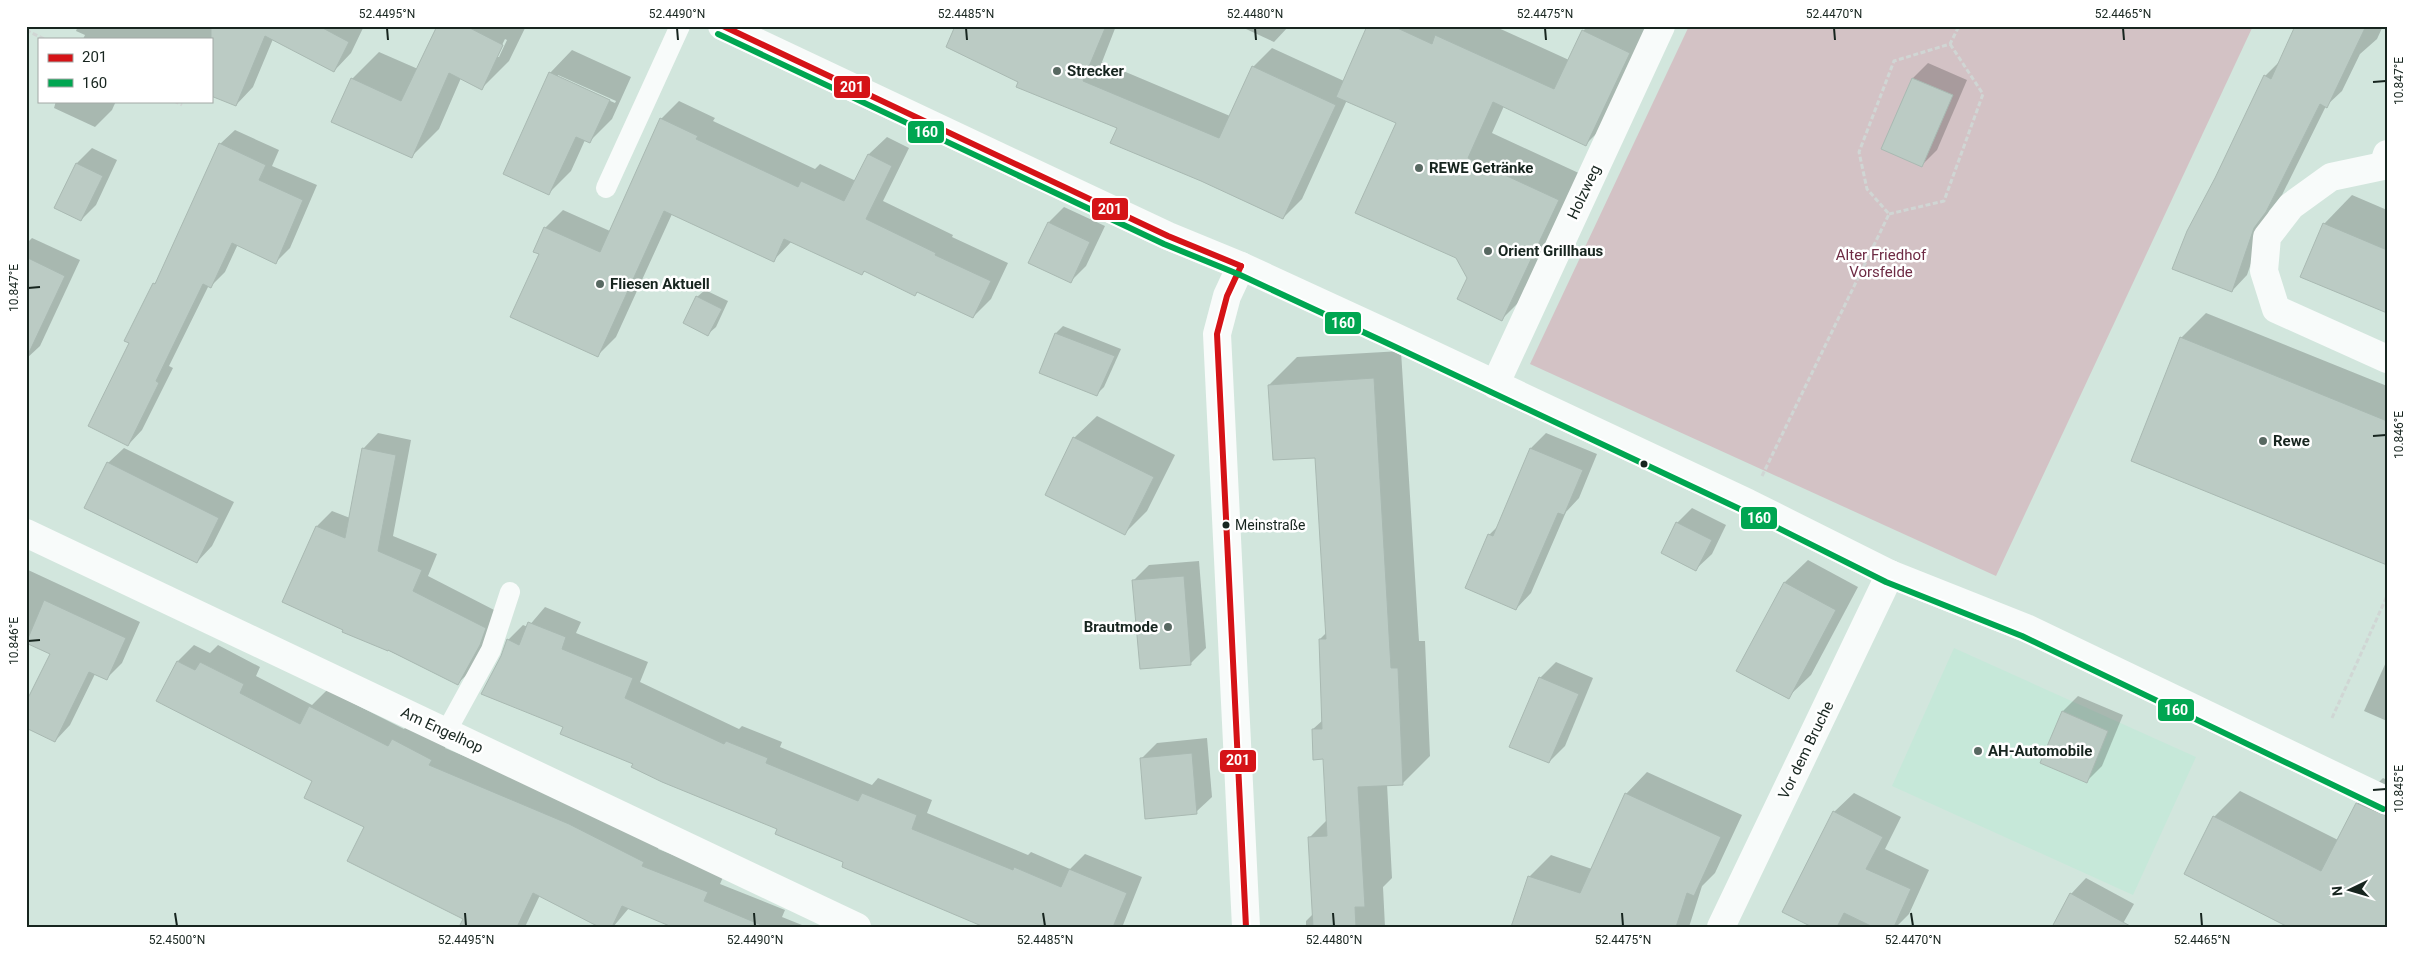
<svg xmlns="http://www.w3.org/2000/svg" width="2413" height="953" viewBox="0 0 2413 953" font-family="Roboto,sans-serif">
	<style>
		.built { fill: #c6e8d9 }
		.green { fill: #d3c2c5 }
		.shadow { fill: #0003; fill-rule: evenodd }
		.building { fill: #bbcbc4; stroke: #a9b9b2 }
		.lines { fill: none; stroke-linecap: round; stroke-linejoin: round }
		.path { stroke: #d0d6d4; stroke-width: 3; stroke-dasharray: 5 2.5; stroke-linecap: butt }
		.lane { stroke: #f8fbfa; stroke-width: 20 }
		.street { stroke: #f8fbfa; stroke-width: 28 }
		.secondary { stroke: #f8fbfa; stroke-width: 28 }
		.bus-1-casing { stroke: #fff; stroke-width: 10 }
		.bus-2-casing { stroke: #fff; stroke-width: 10 }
		.bus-1 { stroke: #d51317; stroke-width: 6 }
		.bus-2 { stroke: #00a651; stroke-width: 6 }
		.ticks { fill: none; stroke: #17251f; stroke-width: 2 }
		.poi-dot { fill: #586962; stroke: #fff; stroke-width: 2 }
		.bus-dot { fill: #17251f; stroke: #fff; stroke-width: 2 }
		.labels { text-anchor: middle; stroke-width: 5; stroke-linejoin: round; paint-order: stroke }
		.bus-label { font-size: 14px; fill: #17251f; stroke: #fff; text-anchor: start }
		.poi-label { font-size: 15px; font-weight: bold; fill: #17251f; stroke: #fff; text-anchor: start }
		.street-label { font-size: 15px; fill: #17251f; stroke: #fff }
		.park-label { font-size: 15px; fill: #6e2b44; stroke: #fff }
		.line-badge { stroke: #fff; stroke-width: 2 }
		.badge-label { font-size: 14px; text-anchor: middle; font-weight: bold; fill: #fff }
		.neatline { fill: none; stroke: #17251f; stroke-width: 2 }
		.ticks-label { font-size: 12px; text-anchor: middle; fill: #17251f }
	</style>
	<rect width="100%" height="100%" fill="#d2e6dd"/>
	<polygon class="built" points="1954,648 2196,757 2133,895 1892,786"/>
	<polygon class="green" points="1689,26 2253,26 1996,576 1530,364"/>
	<g class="shadow">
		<polygon points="78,26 364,26 351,53 334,71 273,39 253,87 236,105 211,39 83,39 85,35 76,31"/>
		<path d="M439 26H526L509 61 482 88 461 78 439 129 411 157 352 79 379 52 418 69ZM505 39 507 40 499 57H496Z"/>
		<polygon points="957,26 1116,26 1102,62 1230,116 1253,67 1272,48 1344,81 1368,26 1494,26 1569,60 1583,31 1588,26 1650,26 1611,119 1586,144 1504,106 1492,133 1583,175 1527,294 1502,319 1469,278 1397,122 1347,100 1302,199 1283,218 1118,128 1020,81"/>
		<polygon points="1247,26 1289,26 1274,42 1246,29"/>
		<polygon points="2297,26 2383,26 2377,39 2360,54 2342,91 2326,106 2282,195 2269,211 2247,275 2232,291 2216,179 2265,76 2280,61"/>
		<path d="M572 50 631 77 612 119 589 142 585 140 571 171 549 193 550 73ZM558 75 616 101 615 103 558 78Z"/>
		<polygon points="1928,63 1967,80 1937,150 1922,165 1883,149 1913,78"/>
		<polygon points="56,101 116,101 112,110 95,127 54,108"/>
		<polygon points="679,101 715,118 713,121 815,169 820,164 856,181 869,154 887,137 909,148 883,201 953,235 952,237 1008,263 991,299 973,317 919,291 915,294 866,270 862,274 792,241 773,261 672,214 616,337 598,355 540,253 545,228 563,210 610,231 661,119"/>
		<polygon points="235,130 279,150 272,166 317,185 290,248 276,262 238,244 225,272 211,286 209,285 169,366 173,368 142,430 128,445 131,342 154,284 158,280 220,144"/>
		<polygon points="92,148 117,160 96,205 81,220 55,207 77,163"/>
		<polygon points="2352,195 2387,210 2387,312 2324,224"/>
		<polygon points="1064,207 1105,226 1086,266 1070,282 1049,222"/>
		<polygon points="32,238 80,260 40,346 26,359 26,244"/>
		<polygon points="705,290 728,301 716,327 708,334 697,297"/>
		<polygon points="2206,313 2387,386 2387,563 2181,338"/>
		<polygon points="1063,326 1121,349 1104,387 1096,395 1041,373 1056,333"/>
		<polygon points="1401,351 1419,641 1425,641 1430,756 1402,784 1387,784 1392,878 1383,887 1385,927 1306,927 1306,921 1313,914 1309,838 1328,819 1325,758 1313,729 1323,720 1320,639 1327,632 1316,456 1269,385 1297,357"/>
		<polygon points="1097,416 1175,455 1147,511 1125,533 1074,438"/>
		<polygon points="378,433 411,440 393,536 437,554 428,576 500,613 474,668 458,683 284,602 317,526 332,511 350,518 363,449"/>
		<polygon points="1546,433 1597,454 1579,498 1566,512 1531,593 1516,609 1489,535 1499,525 1531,448"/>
		<polygon points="124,448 234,502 212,546 197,562 108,463"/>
		<polygon points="1692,508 1726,525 1712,554 1696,569 1677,523"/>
		<polygon points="1808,560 1858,587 1811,675 1788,697 1738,670 1785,582"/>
		<polygon points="1199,561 1206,648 1191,663 1134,580 1149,565"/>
		<polygon points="26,569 140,622 122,663 106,679 95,674 70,725 55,741 52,654 26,642"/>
		<polygon points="545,607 581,622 576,633 648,662 640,682 739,729 742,726 782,742 780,747 872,785 878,778 932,800 927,813 1028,855 1031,852 1070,869 1085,854 1142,877 1123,925 1127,927 987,927 845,862 779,828 635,763 564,727 503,656 508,640 523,625 528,627"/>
		<polygon points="194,645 210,653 218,645 260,667 256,676 312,705 327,690 404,729 410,723 448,743 445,748 586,807 660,845 658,849 724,875 720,884 785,910 782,917 807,927 676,927 629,908 613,927 602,927 540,895 525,927 470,927 464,919 365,827 178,661"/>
		<polygon points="2387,660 2387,721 2364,711"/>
		<polygon points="1556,662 1593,678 1565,746 1549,762 1540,678"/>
		<polygon points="2078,696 2123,715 2102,766 2087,781 2063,711"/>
		<polygon points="1207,738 1212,797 1196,812 1141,759 1157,743"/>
		<polygon points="1647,772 1742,815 1715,873 1702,886 1689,927 1513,927 1529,877 1551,855 1592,869 1626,794"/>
		<polygon points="2383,778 2387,780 2387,927 2214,817 2240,791 2338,840 2357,804"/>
		<polygon points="1854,793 1901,817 1885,849 1929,870 1909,914 1896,927 1876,927 1870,924 1869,927 1814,927 1834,812"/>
		<polygon points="2086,878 2134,904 2121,927 2071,894"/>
	</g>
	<g class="building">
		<polygon points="211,26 319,26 349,42 334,72 265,36 236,106 211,96"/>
		<polygon points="437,26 466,26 503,45 482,90 449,73 412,158 331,122 351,78 401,101"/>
		<polygon points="955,26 1106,26 1083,81 1219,138 1252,66 1336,105 1283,219 1201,181 1110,143 1117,128 1016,87 1018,82 946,47"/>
		<polygon points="1367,26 1393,26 1432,44 1435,35 1554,89 1582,30 1630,53 1586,146 1493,102 1468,158 1559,200 1502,321 1457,299 1467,278 1456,258 1355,213 1396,123 1336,97"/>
		<polygon points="2295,26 2366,26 2327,108 2320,104 2266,212 2254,228 2232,292 2172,269 2187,231 2215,178 2264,75 2271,79"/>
		<polygon points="549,72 610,100 590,143 576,137 549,195 503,174"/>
		<polygon points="1912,78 1953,95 1922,167 1881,149"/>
		<polygon points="660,118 698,136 696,139 798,187 801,181 844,201 868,154 892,166 866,219 936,253 935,255 991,281 973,318 917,292 915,296 864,271 862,275 784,239 774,262 664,211 598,357 510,317 539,254 533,252 544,227 600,252"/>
		<polygon points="219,143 266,165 259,180 303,200 276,264 232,243 211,288 203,284 156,381 159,383 128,446 88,426 129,343 124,341 153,283 155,284"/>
		<polygon points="76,163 103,176 81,221 54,208"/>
		<polygon points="1048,222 1090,242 1071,283 1028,263"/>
		<polygon points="2323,223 2387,250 2387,313 2300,277"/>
		<polygon points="26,257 65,276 26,359"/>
		<polygon points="696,296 722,309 708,336 683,323"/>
		<polygon points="1055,333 1115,356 1097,396 1039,373"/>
		<polygon points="2180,337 2387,421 2387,565 2131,461"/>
		<polygon points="1374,378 1391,668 1398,668 1403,785 1358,787 1365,907 1355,907 1356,927 1313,927 1308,837 1327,836 1323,759 1313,760 1312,729 1322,729 1319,639 1326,639 1315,458 1273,460 1268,385"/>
		<polygon points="1073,437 1154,477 1125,535 1045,495"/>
		<polygon points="362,448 396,455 378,551 422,570 413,591 486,628 480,645 458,685 388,650 388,651 342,632 343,630 282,602 316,526 345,538"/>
		<polygon points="1530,448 1583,470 1564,515 1558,513 1516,610 1465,588 1488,534 1493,536"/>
		<polygon points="107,462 219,518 197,563 84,508"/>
		<polygon points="1676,522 1712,540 1696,571 1661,553"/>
		<polygon points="1184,576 1191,665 1140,669 1132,580"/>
		<polygon points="1784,582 1836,610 1789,699 1736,671"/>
		<polygon points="44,600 126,638 107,680 89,672 55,742 26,728 26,702 50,654 26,643"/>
		<polygon points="528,622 566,637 562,649 633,678 625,698 724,744 726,741 768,758 766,763 858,801 862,793 917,815 912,829 1013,870 1014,867 1061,887 1069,869 1127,893 1113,927 984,927 842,867 843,862 775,834 777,829 662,782 631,767 633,764 560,734 563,727 481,694 501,656 507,639 519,645"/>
		<polygon points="177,661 195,670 200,662 244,684 240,693 300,724 309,706 388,746 392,739 432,760 429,765 569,824 644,862 642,866 708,892 704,901 766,927 672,927 622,906 612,927 599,927 533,893 517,927 459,927 463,919 347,861 364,827 304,798 312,781 156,701"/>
		<polygon points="1539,677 1579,694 1549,763 1509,747"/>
		<polygon points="2062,711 2108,731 2087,783 2040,763"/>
		<polygon points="1192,753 1197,814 1145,819 1140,758"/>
		<polygon points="1625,793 1721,837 1694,896 1687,893 1676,927 1511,927 1528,876 1580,893"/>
		<polygon points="2356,803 2387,816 2387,927 2288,927 2184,874 2213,816 2321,871"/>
		<polygon points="1833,811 1883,837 1866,869 1911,889 1894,927 1873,927 1844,913 1837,927 1812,927 1782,912"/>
		<polygon points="2070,893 2132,927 2052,927"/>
	</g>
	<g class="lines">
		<g class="path">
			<polyline points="26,30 44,39"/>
			<polyline points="174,101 182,105"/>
			<polyline points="1889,214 1944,201 1983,94 1950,44"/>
			<polyline points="1762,476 1889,214 1867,189 1859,152 1894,61 1950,44 1959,26"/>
			<polyline points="2332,718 2387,596"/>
		</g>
		<g class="lane">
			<polyline points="606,188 680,26"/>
			<polyline points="446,732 491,650 510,592"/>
		</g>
		<g class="street">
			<polyline points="2387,154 2383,166 2331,177 2291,206 2267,237 2264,271 2276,309 2387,359"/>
			<polyline points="1495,385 1661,26"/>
			<polyline points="26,533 857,927"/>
			<polyline points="1721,927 1890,574"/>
		</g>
		<g class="secondary">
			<polyline points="722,26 1168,236 1241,266 1393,336 1748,503 1890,574 2026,628 2387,801"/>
			<polyline points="1241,266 1227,296 1217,334 1246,927"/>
		</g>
		<defs>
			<g id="bus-1">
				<polyline points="723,26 1168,236 1241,266"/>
				<polyline points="1241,266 1227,296 1217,334 1246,927"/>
			</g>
			<polyline id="bus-2" points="718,34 1164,244 1238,274 1389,344 1744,511 1886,582 2022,636 2383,809"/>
		</defs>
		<use href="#bus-1" class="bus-1-casing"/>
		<use href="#bus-2" class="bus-2-casing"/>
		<use href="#bus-1" class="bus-1"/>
		<use href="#bus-2" class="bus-2"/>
	</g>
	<path class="ticks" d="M387 28 388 40M677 28 678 40M966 28 967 40M1255 28 1256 40M1545 28 1546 40M1834 28 1835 40M2123 28 2124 40M2373 82 2386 81M28 288 40 287M2373 436 2386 435M28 641 40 640M2373 790 2386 789M175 913 177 926M465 913 466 926M754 913 755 926M1043 913 1045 926M1333 913 1334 926M1622 913 1623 926M1911 913 1913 926M2201 913 2202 926"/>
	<g class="poi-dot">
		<circle cx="1057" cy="71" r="5"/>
		<circle cx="1419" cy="168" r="5"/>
		<circle cx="1488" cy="251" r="5"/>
		<circle cx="600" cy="284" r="5"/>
		<circle cx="2263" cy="441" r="5"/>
		<circle cx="1168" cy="627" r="5"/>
		<circle cx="1978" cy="751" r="5"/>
	</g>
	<g class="bus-dot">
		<circle cx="1644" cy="464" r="4.5"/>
		<circle cx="1226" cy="525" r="4.5"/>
	</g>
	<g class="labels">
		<g class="bus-label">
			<text x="1235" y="530">Meinstraße</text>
		</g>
		<g class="poi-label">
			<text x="1067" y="76">Strecker</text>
			<text x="1429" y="173">REWE Getränke</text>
			<text x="1498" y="256">Orient Grillhaus</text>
			<text x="610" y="289">Fliesen Aktuell</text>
			<text x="2273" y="446">Rewe</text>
			<text x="1158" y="632" text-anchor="end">Brautmode</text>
			<text x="1988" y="756">AH-Automobile</text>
		</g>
		<g class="street-label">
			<text transform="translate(1584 192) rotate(-65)" y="5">Holzweg</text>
			<text transform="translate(442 730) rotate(25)" y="5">Am Engelhop</text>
			<text transform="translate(1806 750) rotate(-64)" y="5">Vor dem Bruche</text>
		</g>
		<g class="park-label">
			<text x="1881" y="260">Alter Friedhof<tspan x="1881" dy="17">Vorsfelde</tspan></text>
		</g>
	</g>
	<g class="line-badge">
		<rect x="833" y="75" width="38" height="24" rx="5" fill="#d51317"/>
		<rect x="907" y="120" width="38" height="24" rx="5" fill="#00a651"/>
		<rect x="1091" y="197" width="38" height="24" rx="5" fill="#d51317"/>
		<rect x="1324" y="311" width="38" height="24" rx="5" fill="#00a651"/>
		<rect x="1740" y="506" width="38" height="24" rx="5" fill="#00a651"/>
		<rect x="2157" y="698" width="38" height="24" rx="5" fill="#00a651"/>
		<rect x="1219" y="749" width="38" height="24" rx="5" fill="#d51317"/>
	</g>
	<g class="badge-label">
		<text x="852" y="92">201</text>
		<text x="926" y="137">160</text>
		<text x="1110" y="214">201</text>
		<text x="1343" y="328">160</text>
		<text x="1759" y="523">160</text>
		<text x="2176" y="715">160</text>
		<text x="1238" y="765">201</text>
	</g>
	<rect width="2413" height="953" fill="none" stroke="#ffffff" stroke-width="55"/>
	<rect x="38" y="38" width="175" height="65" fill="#ffffff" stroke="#a2a8a5"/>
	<rect x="48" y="54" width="25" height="8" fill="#d51317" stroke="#a2a8a5"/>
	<text x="82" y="62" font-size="15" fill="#17251f">201</text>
	<rect x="48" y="79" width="25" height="8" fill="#00a651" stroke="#a2a8a5"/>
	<text x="82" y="88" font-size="15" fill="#17251f">160</text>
	<g transform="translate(2350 890) rotate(265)" stroke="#ffffff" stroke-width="4" paint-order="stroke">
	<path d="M0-4L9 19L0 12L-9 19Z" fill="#17251f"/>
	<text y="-8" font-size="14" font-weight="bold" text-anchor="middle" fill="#17251f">N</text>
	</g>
	<rect x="28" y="28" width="2358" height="898" class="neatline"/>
	<g class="ticks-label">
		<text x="387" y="18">52.4495°N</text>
		<text x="677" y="18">52.4490°N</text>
		<text x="966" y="18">52.4485°N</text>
		<text x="1255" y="18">52.4480°N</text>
		<text x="1545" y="18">52.4475°N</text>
		<text x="1834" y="18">52.4470°N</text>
		<text x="2123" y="18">52.4465°N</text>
		<text transform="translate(2399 81) rotate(-90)" y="4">10.847°E</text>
		<text transform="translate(14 288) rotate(-90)" y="4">10.847°E</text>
		<text transform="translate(2399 435) rotate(-90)" y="4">10.846°E</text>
		<text transform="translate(14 641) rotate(-90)" y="4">10.846°E</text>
		<text transform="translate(2399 789) rotate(-90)" y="4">10.845°E</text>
		<text x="177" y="944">52.4500°N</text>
		<text x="466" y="944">52.4495°N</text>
		<text x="755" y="944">52.4490°N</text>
		<text x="1045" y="944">52.4485°N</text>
		<text x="1334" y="944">52.4480°N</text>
		<text x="1623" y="944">52.4475°N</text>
		<text x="1913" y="944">52.4470°N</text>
		<text x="2202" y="944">52.4465°N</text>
	</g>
</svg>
